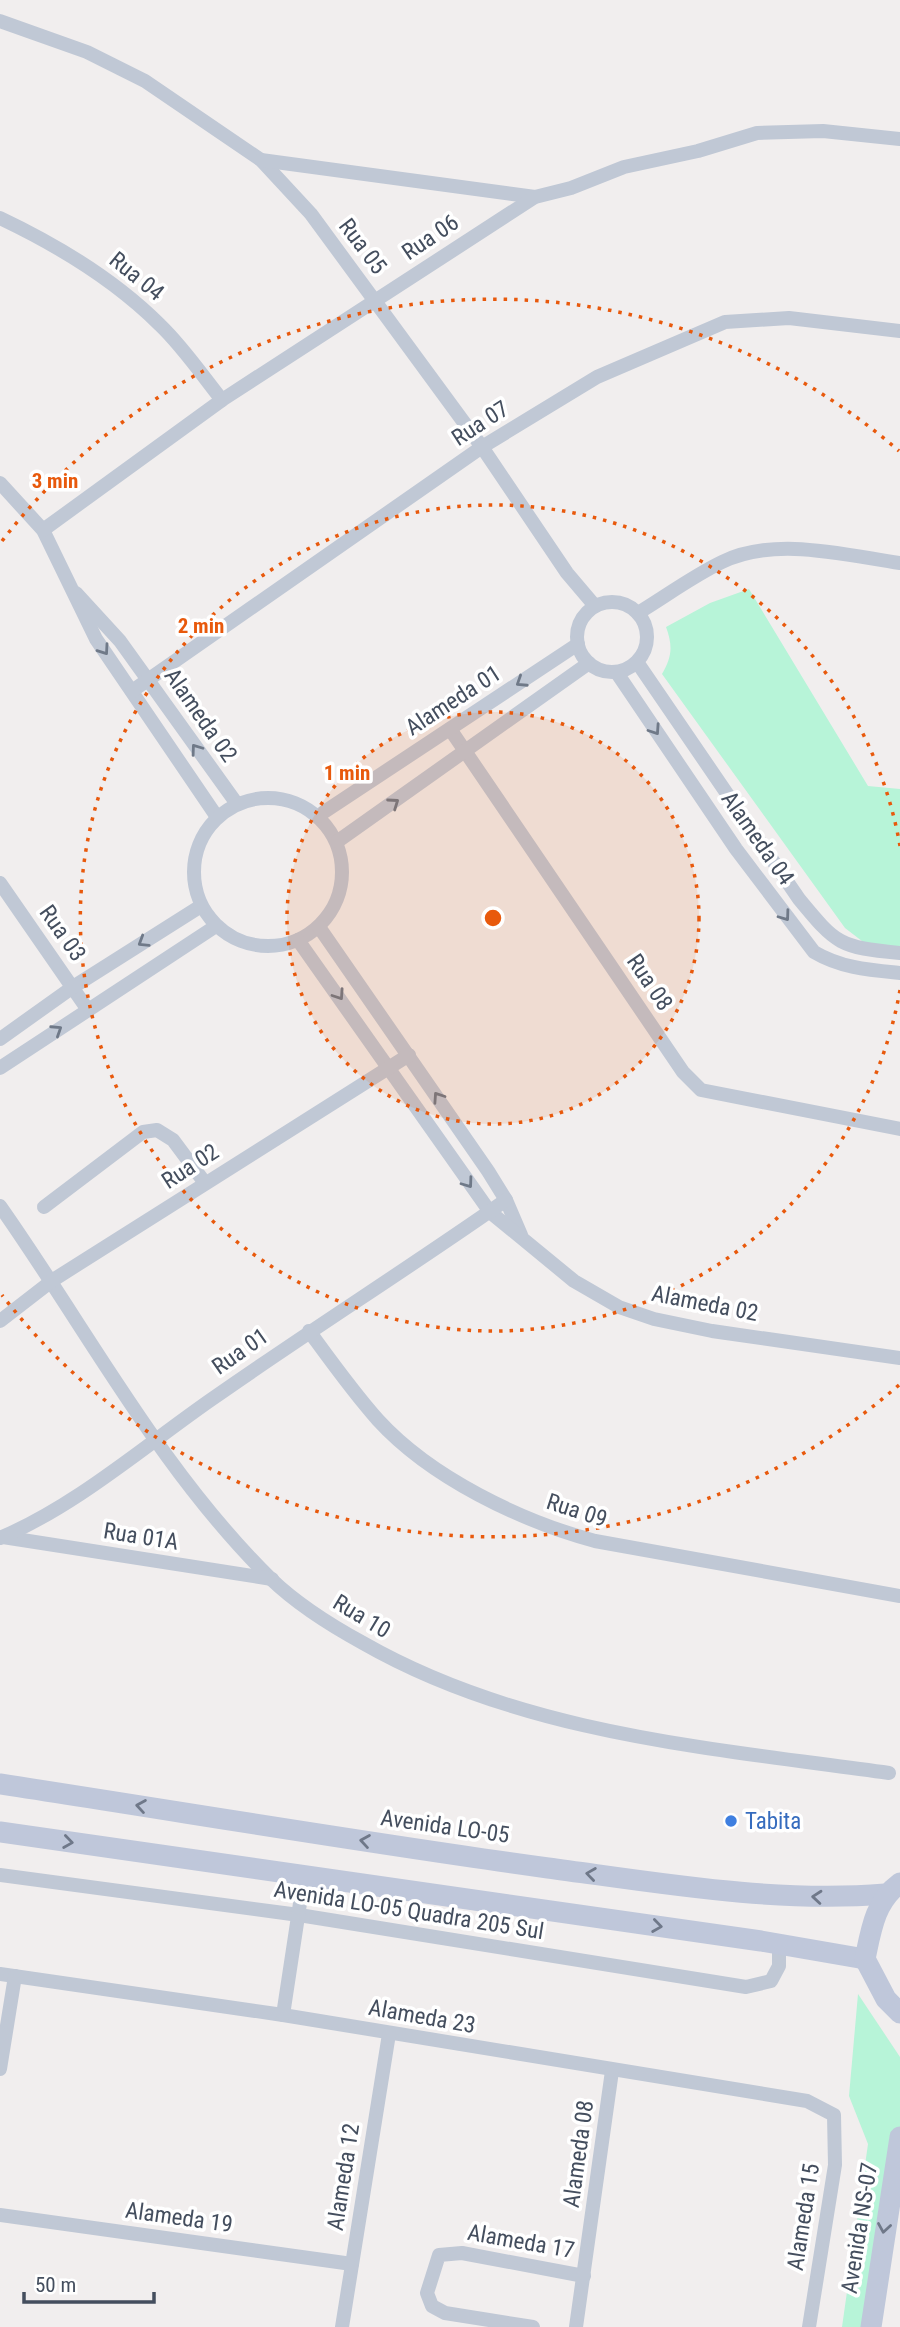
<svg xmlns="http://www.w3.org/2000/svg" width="900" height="2327" viewBox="0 0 900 2327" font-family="'Roboto Condensed',sans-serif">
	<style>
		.green { fill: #b7f4d8 }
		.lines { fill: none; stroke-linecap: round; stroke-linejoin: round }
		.street { stroke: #c0c8d5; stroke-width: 14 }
		.secondary { stroke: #bfc7da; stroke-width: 21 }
		.oneway { stroke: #6f7988 }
		.oneway2 { stroke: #6f7889 }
		.ring { fill: none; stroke: #e8590c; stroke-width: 3.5; stroke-dasharray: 3.5 7 }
		.shop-dot { fill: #3f7fe0; stroke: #fff; stroke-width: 2.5 }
		.labels { text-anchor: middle; stroke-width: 7; stroke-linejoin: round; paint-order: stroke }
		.street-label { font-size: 23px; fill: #444e5e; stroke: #fff }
		.shop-label { font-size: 23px; fill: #366cbe; stroke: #fff; text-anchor: start }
		.centre { fill: #e8590c; stroke: #fff; stroke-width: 3.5 }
		.ring-label { font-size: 21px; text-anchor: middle; font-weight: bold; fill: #e8590c; stroke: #fff; stroke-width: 7; stroke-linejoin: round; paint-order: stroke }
	</style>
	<rect width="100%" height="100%" fill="#f1eeee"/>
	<g class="green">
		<path d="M749 589 868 786 900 789V950L871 948 845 928 662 674C672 657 673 646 666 627L710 603Z"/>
		<polygon points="858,1994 900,2057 900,2159 874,2327 842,2327 868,2144 849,2096"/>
	</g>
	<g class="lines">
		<g class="street">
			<polyline points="0,21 87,52 145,81 261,160 311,214 482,447 567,573 595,606"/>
			<polyline points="261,160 535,197"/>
			<path d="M0 218C59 246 114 279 160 325 183 347 202 375 222 400"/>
			<polyline points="0,483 43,530 96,639 217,817"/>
			<polyline points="43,530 222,400 535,197 571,188 624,167 698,151 757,133 823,131 900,139"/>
			<polyline points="76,593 120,641 237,804"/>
			<circle cx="612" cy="637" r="35"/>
			<path d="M638 613C666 596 693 576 722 562 775 536 845 555 900 563"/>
			<path d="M637 662 799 899C837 945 839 947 900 953"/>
			<path d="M617 673 736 849 814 952C841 968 869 970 900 973"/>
			<polyline points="132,691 482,447 597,377 725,322 789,318 900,331"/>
			<polyline points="450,729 683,1072 701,1090 900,1129"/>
			<circle cx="268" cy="872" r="74"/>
			<polyline points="318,816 578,644"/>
			<polyline points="338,841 589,663"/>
			<polyline points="0,883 88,1010"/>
			<polyline points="319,927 488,1171 506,1200 521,1235"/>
			<polyline points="298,940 490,1212 574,1281 619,1307 654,1319 712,1331 900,1358"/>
			<polyline points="0,1039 73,987 201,906"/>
			<polyline points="0,1068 216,926"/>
			<path d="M0 1206C88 1331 161 1471 271 1579 298 1605 330 1625 363 1643 522 1734 710 1748 889 1773"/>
			<polyline points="44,1207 143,1132 157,1130 173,1140 205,1183"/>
			<polyline points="0,1321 53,1280 409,1055"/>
			<path d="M309 1331C331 1361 353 1392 378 1420 431 1478 521 1521 595 1541L900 1596"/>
			<polyline points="3,1537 272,1579"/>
			<path d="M0 1538C77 1505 143 1447 212 1399 309 1331 409 1268 506 1200"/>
			<polyline points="0,1875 299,1915 746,1987 771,1981 779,1966 779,1944"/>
			<polyline points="0,1974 283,2015 807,2101 834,2115 835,2165 809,2327"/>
			<polyline points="283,2015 304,1877"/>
			<polyline points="0,2069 15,1976"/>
			<polyline points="0,2215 352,2264"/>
			<polyline points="342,2327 389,2034"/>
			<polyline points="533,2327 445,2313 432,2306 427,2293 439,2255 462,2253 584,2276"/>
			<polyline points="576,2327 612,2071"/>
		</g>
		<g class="secondary">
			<path d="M0 1784C183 1812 365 1843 548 1868 660 1883 773 1903 885 1894"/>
			<polyline points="0,1832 761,1941 865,1959"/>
			<path d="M900 1883C875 1901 871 1930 865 1959L886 1999 900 2013"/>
			<polyline points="871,2327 900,2137"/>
		</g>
	</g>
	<defs><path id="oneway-chevron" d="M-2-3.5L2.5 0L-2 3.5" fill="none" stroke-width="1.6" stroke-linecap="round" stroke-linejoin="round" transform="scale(1.75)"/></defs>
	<g class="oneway">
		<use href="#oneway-chevron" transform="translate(104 650) rotate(55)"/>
		<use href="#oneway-chevron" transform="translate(521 682) rotate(147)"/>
		<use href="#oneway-chevron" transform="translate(655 730) rotate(56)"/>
		<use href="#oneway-chevron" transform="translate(196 749) rotate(-126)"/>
		<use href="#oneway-chevron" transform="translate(394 803) rotate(-35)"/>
		<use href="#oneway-chevron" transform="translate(785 916) rotate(54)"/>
		<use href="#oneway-chevron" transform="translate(143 942) rotate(148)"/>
		<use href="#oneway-chevron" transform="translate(339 995) rotate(56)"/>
		<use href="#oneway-chevron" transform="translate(57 1030) rotate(-33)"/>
		<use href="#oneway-chevron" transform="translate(438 1097) rotate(-124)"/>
		<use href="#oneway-chevron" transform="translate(468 1183) rotate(54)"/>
	</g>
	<g class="oneway2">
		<use href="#oneway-chevron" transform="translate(141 1806) rotate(-171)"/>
		<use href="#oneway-chevron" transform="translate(365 1841) rotate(-171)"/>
		<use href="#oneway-chevron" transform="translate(68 1842) rotate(8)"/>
		<use href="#oneway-chevron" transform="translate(591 1874) rotate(-172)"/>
		<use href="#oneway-chevron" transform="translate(817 1897) rotate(-175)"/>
		<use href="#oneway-chevron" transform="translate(657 1926) rotate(8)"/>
		<use href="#oneway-chevron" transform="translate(884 2228) rotate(99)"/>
	</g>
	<circle cx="493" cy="918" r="206" fill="#e8590c" fill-opacity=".12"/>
	<g class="ring">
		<circle cx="493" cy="918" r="206"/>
		<path d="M900 990A413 413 0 1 1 900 846"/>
		<path d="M899 1385A619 619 0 0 1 2 1295M2 541A619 619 0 0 1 899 451"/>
	</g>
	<circle class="shop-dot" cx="731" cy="1821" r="7"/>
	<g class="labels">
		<g class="street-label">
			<text transform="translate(430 237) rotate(-34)" y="8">Rua 06</text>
			<text transform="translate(363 246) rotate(53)" y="8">Rua 05</text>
			<text transform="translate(137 276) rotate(39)" y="8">Rua 04</text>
			<text transform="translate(480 423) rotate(-33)" y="8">Rua 07</text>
			<text transform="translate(453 700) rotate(-33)" y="8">Alameda 01</text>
			<text transform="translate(201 715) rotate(55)" y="8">Alameda 02</text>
			<text transform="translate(758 838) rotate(55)" y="8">Alameda 04</text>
			<text transform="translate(63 933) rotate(55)" y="8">Rua 03</text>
			<text transform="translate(650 982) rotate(56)" y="8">Rua 08</text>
			<text transform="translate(190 1166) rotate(-33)" y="8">Rua 02</text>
			<text transform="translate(705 1303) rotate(11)" y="8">Alameda 02</text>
			<text transform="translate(240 1351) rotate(-35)" y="8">Rua 01</text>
			<text transform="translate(577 1510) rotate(18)" y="8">Rua 09</text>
			<text transform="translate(141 1536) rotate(9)" y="8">Rua 01A</text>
			<text transform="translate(362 1616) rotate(31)" y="8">Rua 10</text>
			<text transform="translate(445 1826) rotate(8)" y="8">Avenida LO-05</text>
			<text transform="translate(409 1910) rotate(9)" y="8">Avenida LO-05 Quadra 205 Sul</text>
			<text transform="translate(422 2016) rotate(10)" y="8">Alameda 23</text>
			<text transform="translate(578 2154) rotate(-82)" y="8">Alameda 08</text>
			<text transform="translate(343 2177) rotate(-81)" y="8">Alameda 12</text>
			<text transform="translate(179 2217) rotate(8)" y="8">Alameda 19</text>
			<text transform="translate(803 2217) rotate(-81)" y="8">Alameda 15</text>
			<text transform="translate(859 2228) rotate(-81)" y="8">Avenida NS-07</text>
			<text transform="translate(521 2241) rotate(10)" y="8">Alameda 17</text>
		</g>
		<g class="shop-label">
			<text x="745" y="1829">Tabita</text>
		</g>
	</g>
	<circle cx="493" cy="918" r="10" class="centre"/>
	<g class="ring-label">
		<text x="55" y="488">3 min</text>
		<text x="201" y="633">2 min</text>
		<text x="347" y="780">1 min</text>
	</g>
	<path d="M24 2292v10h130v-10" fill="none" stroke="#444e5e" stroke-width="3.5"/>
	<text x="35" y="2292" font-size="21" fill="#444e5e" stroke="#ffffff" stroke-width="5" paint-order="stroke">50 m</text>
</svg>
